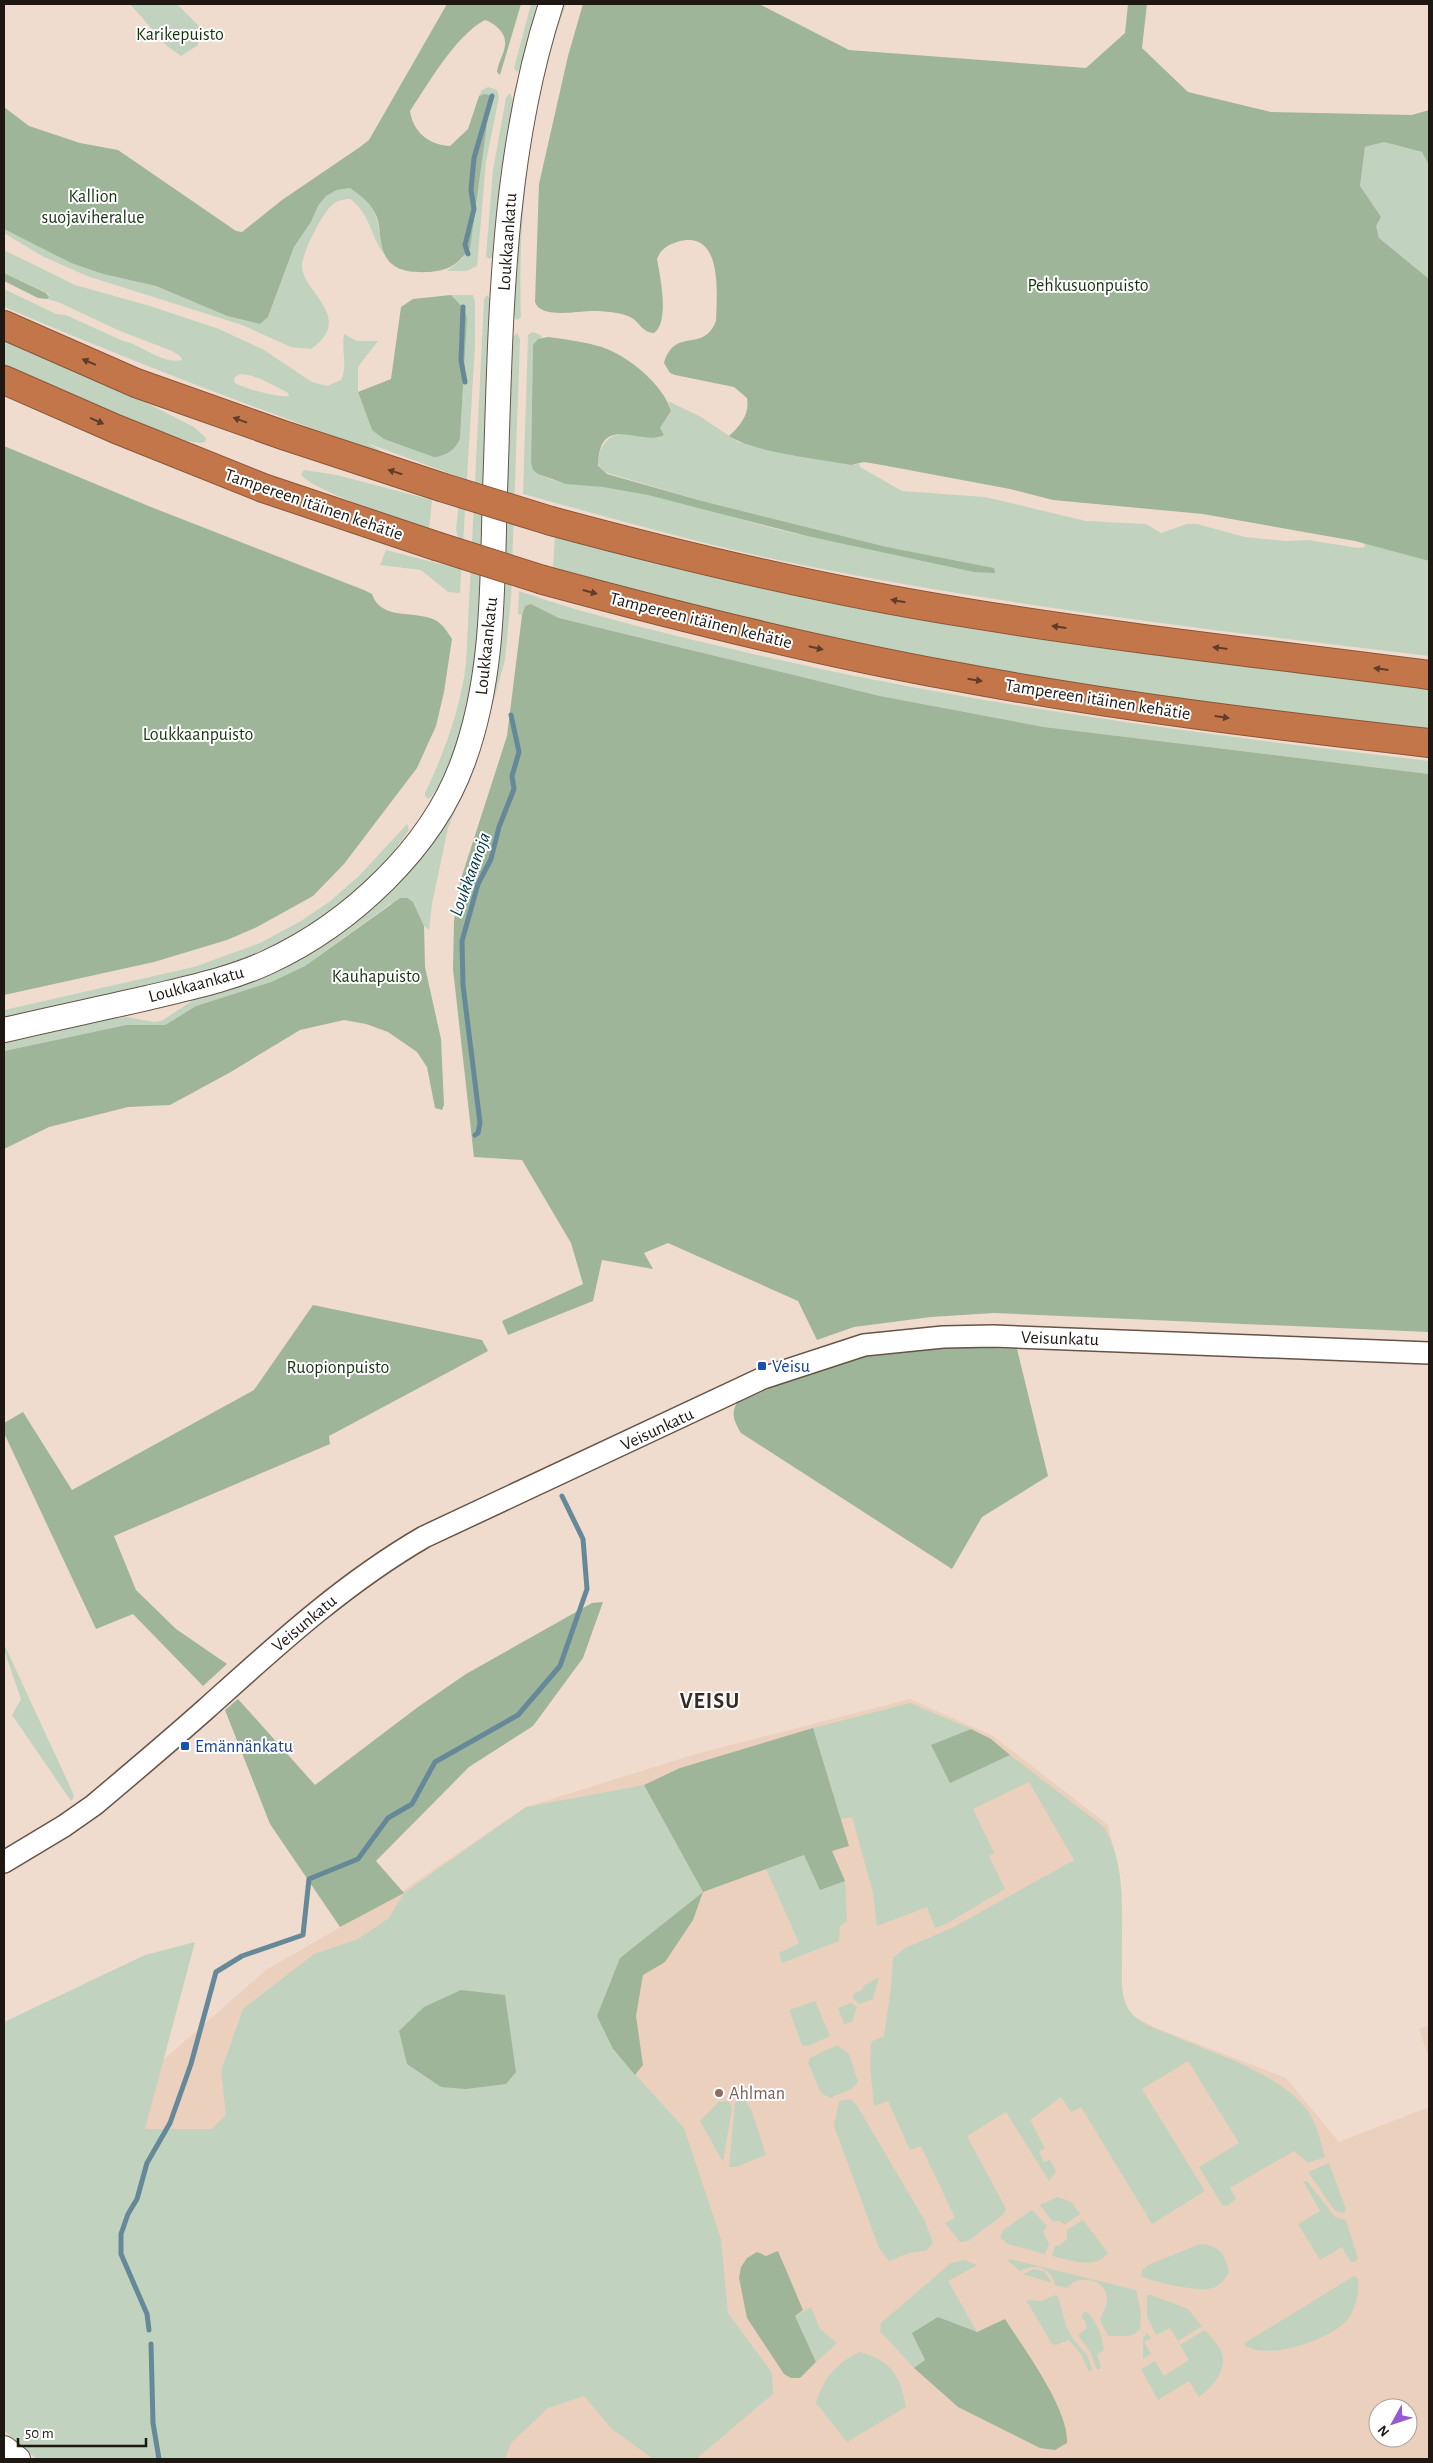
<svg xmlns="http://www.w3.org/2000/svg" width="1433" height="2463" viewBox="0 0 1433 2463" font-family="'Alegreya Sans',sans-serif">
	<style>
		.built { fill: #ebd0bd; fill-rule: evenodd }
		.green { fill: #c1d3be; fill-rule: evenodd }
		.forest { fill: #9eb59a }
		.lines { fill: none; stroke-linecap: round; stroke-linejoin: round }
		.stream { stroke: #668999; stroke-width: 5 }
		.tertiary-casing { stroke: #655447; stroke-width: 24 }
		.secondary-casing { stroke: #655447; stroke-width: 26 }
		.motorway-casing { stroke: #8a5537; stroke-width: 30 }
		.tertiary { stroke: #fff; stroke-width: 21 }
		.secondary { stroke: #fff; stroke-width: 24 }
		.motorway { stroke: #c4764b; stroke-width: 28 }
		.motorway-bridge-casing { stroke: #8a5537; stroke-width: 30; stroke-linecap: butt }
		.motorway-bridge { stroke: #c4764b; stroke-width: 28 }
		.oneway { fill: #603d29 }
		.transit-dot { fill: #1a4fb4; stroke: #fff; stroke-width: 2 }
		.education-dot { fill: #8d6e63; stroke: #fff; stroke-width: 2 }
		.labels { text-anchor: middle; stroke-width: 4; stroke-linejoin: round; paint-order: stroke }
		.park-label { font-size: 18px; fill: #13340c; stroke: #fff }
		.street-label { font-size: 18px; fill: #1e1712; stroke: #fff }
		.transit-label { font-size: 18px; fill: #164399; stroke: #fff; text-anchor: start }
		.education-label { font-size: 18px; fill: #785e54; stroke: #fff; text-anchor: start }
		.water-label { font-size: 19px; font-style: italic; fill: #01374a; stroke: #fff }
		.district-label { font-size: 22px; font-weight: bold; letter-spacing: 1px; fill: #3a2b1f; stroke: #fff }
	</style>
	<rect width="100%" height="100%" fill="#f0dcce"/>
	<g class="built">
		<path d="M910 1699 993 1736 1108 1825 1120 1877 1122 1989 1124 2001 1129 2011 1136 2018 1154 2027 1286 2078 1339 2142 1429 2107V2459H144L130 2408 146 2075 266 1970 396 1895 526 1807 696 1754ZM1378 2408H1408V2438H1378Z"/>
		<polygon points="1429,2025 1429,2058 1419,2029"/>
	</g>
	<g class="green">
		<polygon points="130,4 177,4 199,26 198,45 181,56 167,46"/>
		<polygon points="531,4 540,4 522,67 517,72 514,68"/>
		<path d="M563 4H566C531 100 517 215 521 317L518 320 515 318 513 306 524 168 550 44Z"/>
		<polygon points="488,87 497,90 499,97 486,162 477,266 467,271 447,271 463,258 490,102 484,94 479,96 482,90"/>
		<polygon points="510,93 513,101 502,170 494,257 489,259 486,256 493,170 506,98"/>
		<polygon points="1384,142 1422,152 1429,165 1429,279 1379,238 1367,199 1360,186 1365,147"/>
		<path d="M350 188C388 213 372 225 388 259 369 238 373 216 350 199 342 199 336 201 330 207 321 216 302 254 302 266 302 292 356 317 311 349L291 347 242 325 87 276 42 256 4 233V229L71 263 103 274 156 286 227 316 260 324 268 317 294 247 311 222 318 206 326 196 337 190Z"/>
		<path d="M4 250 75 285 150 306 219 329 264 350 312 382 327 386 341 380C348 366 341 350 344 334L357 341H378L358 367V392L372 430 425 454 460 439 467 318 451 295H473L475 302V346L460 593 448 592 421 570 380 565 386 550 456 568 458 539 456 529 462 478 367 443 383 452 368 448C245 405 124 358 4 307V289L56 314 66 315 123 341C141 344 163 365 182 360L180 356 172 351 120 331 58 302 47 299 49 294 4 273ZM240 374C257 375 273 385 288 393L289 396C280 398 241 388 234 382L235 377Z"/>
		<path d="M487 295 491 300 477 655 458 740 447 769 438 788 429 799 425 796V793C445 751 460 710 466 664L484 299Z"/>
		<path d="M532 332 539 334 542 337 533 345 531 462C537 484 579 485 598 486 669 492 737 522 807 536 869 549 932 557 994 568L887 547 702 501 601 471C597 464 597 457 601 449 616 419 642 445 663 434L660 428 671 411 668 401 701 417 738 442 851 465 859 464 860 467 902 491 985 497 1086 521 1146 524 1161 533 1187 524H1197L1245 537 1286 541 1308 540 1358 548 1365 547 1364 543 1429 561V656C1217 631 1006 606 797 564 705 545 614 519 523 494L528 335Z"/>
		<polygon points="517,333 520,339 511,598 505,660 480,750 448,828 432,904 429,930 424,926 413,902 390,904 305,966 271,982 196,1006 165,1025 126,1025 4,1051 4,1043 110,1019 126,1017 155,1022 163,1020 195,999 237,986 314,951 372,908 492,703 501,636 512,338"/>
		<path d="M4 341 129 394 194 427 206 438 205 442C188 451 31 378 4 367Z"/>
		<path d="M304 470 337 475 432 500 429 530C408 523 308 489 301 474Z"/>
		<path d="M555 536C688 574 823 605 960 627 1115 653 1273 668 1429 688V731L1285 714 1041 679 818 636 584 578 553 568Z"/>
		<path d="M519 591C594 617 672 635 749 653 973 705 1200 734 1429 761V774L1044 727 880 696 559 618 531 604 525 606 522 615 518 614Z"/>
		<polygon points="407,824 409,830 392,854 365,882 336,907 285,941 217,969 4,1020 4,1010 194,967 260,943 301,921 329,902 359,876"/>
		<polygon points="4,1644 73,1793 74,1797 71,1801 12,1715 21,1699 4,1650"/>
		<path d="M910 1703 971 1729 931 1745 950 1782 1010 1755 1103 1826C1128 1865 1121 1917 1122 1962 1122 1978 1120 1996 1129 2010 1137 2023 1157 2029 1171 2035 1212 2053 1273 2071 1303 2105 1316 2118 1320 2140 1325 2157L1308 2163 1294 2151 1230 2188 1236 2199 1227 2206 1222 2205 1199 2167 1239 2143 1188 2061 1142 2089 1205 2191 1152 2224 1081 2107 1071 2112 1061 2097 1030 2120 1045 2148 1039 2152 1044 2162 1050 2160 1056 2171 1049 2181 1006 2112 967 2136 1006 2209 1003 2215 968 2241 960 2242 945 2223 955 2218 921 2146 910 2150 888 2101 874 2106 870 2067 871 2042 884 2036 891 1987 893 1958 905 1948 952 1928 1074 1860 1029 1782 973 1809 994 1853 989 1856 1005 1889 948 1923 935 1928 927 1907 877 1926 873 1893 852 1817 841 1819 813 1728Z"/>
		<polygon points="644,1785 703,1892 620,1958 613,2050 684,2128 721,2239 728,2313 772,2373 773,2394 696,2459 653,2459 612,2429 584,2396 548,2408 511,2443 505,2459 37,2459 4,2431 4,2022 145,1955 195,1942 145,2129 212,2129 226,2115 221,2071 243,2009 314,1954 358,1939 389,1918 404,1893 526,1807"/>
		<polygon points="804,1855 820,1889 845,1881 847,1921 840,1926 839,1941 782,1963 779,1953 799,1943 766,1869"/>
		<polygon points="879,1977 873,1999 860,2004 852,1998 855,1992 861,1991 865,1985"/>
		<polygon points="815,2001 830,2036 808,2046 802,2045 789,2010"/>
		<polygon points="851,2003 857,2007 852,2022 844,2024 838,2008"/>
		<polygon points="837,2045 849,2054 858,2082 852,2089 830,2098 821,2093 808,2063 810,2058"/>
		<polygon points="741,2099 745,2100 752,2111 766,2155 736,2167 729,2167 735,2103"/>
		<polygon points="850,2099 856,2104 925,2221 933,2243 926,2251 909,2253 889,2261 879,2248 834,2126 839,2101"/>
		<polygon points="728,2101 732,2108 723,2162 700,2121 719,2102"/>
		<polygon points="1329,2163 1346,2209 1344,2213 1335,2211 1308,2172"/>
		<polygon points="1303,2181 1307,2181 1335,2217 1346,2220 1358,2258 1355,2262 1351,2262 1342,2247 1320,2260 1298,2224 1320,2211"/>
		<polygon points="1058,2197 1071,2202 1080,2214 1064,2225 1060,2221 1052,2221 1040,2205"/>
		<polygon points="1032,2210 1047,2226 1043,2232 1049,2244 1045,2254 1008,2244 1000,2238 1003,2230"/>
		<path d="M1083 2220 1108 2253C1096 2270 1069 2260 1052 2256L1055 2246 1060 2245 1067 2239V2230Z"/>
		<path d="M1200 2244C1218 2244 1226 2255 1229 2272 1225 2280 1218 2288 1208 2289 1196 2291 1152 2282 1141 2276L1142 2270 1148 2265Z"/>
		<path d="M1010 2259 1136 2290 1141 2312 1140 2329 1135 2334 1128 2336H1108L1100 2320C1102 2313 1108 2306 1107 2297 1105 2278 1077 2274 1067 2288L1055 2285C1051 2267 1035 2263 1020 2271L1008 2261Z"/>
		<polygon points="964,2260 977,2265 948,2281 977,2332 914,2368 880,2331 881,2323 951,2263"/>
		<polygon points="1034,2269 1044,2271 1052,2283 1023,2274"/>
		<path d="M1354 2276 1358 2278C1360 2293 1355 2314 1343 2324 1324 2341 1265 2362 1243 2344Z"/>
		<polygon points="1055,2295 1058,2297 1067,2328 1073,2339 1087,2355 1092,2370 1089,2372 1081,2354 1069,2340 1056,2345 1052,2344 1026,2300 1041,2301"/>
		<polygon points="1147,2295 1151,2295 1188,2309 1202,2326 1178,2341 1170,2328 1156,2335 1147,2317"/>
		<polygon points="811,2307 820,2329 837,2343 816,2362 795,2316"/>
		<path d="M1084 2311C1095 2315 1103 2338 1104 2350L1097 2354 1101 2367 1099 2370 1096 2368 1091 2353 1078 2335 1086 2329V2323L1082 2317Z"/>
		<path d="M1205 2330C1210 2336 1216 2342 1220 2349 1230 2368 1213 2387 1199 2397L1189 2381 1158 2400 1141 2369 1155 2361 1164 2376 1189 2360 1180 2345Z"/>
		<polygon points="1147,2333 1151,2338 1144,2342 1151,2354 1143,2359 1143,2338"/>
		<path d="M860 2352C892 2361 900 2376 906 2407L847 2442 816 2403C823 2379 837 2362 860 2352Z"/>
	</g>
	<g class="forest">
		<path d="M447 4H521L500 75 497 72C499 56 513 44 499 29 494 24 491 22 485 20 455 36 429 83 410 111 413 132 429 145 450 146L468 129 479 96 484 94 489 95 490 102 470 248C457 265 450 270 429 272 405 273 385 270 381 241 379 232 380 224 376 215 370 202 361 196 350 188L337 190 326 196 318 206 311 222 294 247 268 317 260 324 227 316 156 286 103 274 71 263 4 229V107L29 126 80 143 118 150 236 231 242 232 282 200 360 147 369 140Z"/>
		<path d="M583 4H759L849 50 1086 68 1125 33 1128 4H1147L1142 48 1188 92 1271 112 1412 115 1429 110V165L1422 152 1384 142 1365 147 1360 186 1381 217 1376 226 1379 238 1429 279V561L1355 541 1203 514 1053 500 1010 489 882 465 864 462 851 465C820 459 753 452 729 436 740 426 750 414 747 398L734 387 675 375 670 373 664 363C675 326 703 354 716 321 717 293 723 228 677 242 666 246 661 249 657 259 660 276 670 322 654 333 643 333 640 323 632 318 621 312 609 312 597 311 581 310 541 320 535 302L539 184 568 56Z"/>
		<polygon points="4,273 46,293 49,297 47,299 38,298 4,281"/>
		<path d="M451 295 464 309 467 318 460 439C455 450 446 456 434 457L384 439 372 430 358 392 391 379 401 307 413 299Z"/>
		<path d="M548 337C566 339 584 342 602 347 628 356 663 384 671 411L660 428 664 435C641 447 599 411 598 466L607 474 702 501 887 547 994 568 995 573 974 572 807 536 648 495 603 487 566 484 538 474 533 470 531 462 533 345 538 339Z"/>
		<path d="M4 446 151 507 364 590 372 594C381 622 416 609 437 621 443 625 448 633 452 639L444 692 436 726 417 768 344 864 313 896 257 927 227 940 154 962 4 995Z"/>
		<polygon points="531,604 559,618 880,696 1044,727 1429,774 1429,1332 994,1313 931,1317 854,1327 817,1340 798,1301 668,1243 644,1253 653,1269 602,1260 593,1301 508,1335 502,1321 583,1284 571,1243 522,1160 474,1157 453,969 454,921 460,882 507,736 522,615 525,606"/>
		<polygon points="400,898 407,898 413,902 424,926 425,967 441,1039 444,1105 442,1110 435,1108 427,1067 417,1052 388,1032 366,1024 344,1020 300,1030 229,1073 170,1105 128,1107 49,1127 4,1149 4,1051 126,1025 165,1025 196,1006 271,982 305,966"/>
		<polygon points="313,1305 482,1340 488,1351 329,1436 330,1444 114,1536 136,1590 176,1629 227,1664 203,1686 133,1614 96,1629 4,1433 4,1423 23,1412 72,1490 254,1390"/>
		<path d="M944 1346 1017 1349 1048 1476 982 1517 952 1569 741 1433C735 1423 730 1413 737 1403L793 1378 870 1351Z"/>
		<polygon points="603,1602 583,1658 533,1726 469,1767 376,1861 404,1893 340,1927 270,1824 225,1710 238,1699 315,1785 418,1707 466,1674 592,1603"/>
		<polygon points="813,1728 849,1846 832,1851 845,1881 820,1890 804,1855 703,1892 693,1920 665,1962 643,1975 636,2016 643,2065 635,2075 613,2049 597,2016 620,1958 703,1892 644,1785 680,1768"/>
		<polygon points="971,1729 991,1739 1010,1755 950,1783 931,1745"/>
		<polygon points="461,1990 505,1995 516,2072 506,2084 466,2089 441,2087 407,2064 399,2031 424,2007"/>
		<polygon points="778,2251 803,2310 795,2316 816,2362 800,2378 791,2378 784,2374 747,2318 739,2278 741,2267 747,2258 757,2252 766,2256"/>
		<path d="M938 2317 977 2332 1005 2319C1024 2349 1069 2409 1067 2443L1055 2450 1040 2448 958 2407 914 2368 925 2360 912 2333Z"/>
	</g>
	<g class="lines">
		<g class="stream">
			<polyline points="468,254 465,245 474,209 471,190 474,158 492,96"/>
			<polyline points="463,307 461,360 465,382"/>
			<polyline points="475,1135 478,1133 480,1123 463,985 462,941 478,884 491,859 499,827 514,789 512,776 519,752 511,715"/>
			<polyline points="149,2330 147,2314 121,2254 121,2234 128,2214 137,2199 147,2163 170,2123 191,2064 216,1972 242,1956 303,1935 309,1879 358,1859 388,1818 412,1804 435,1762 518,1715 560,1666 587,1589 583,1539 562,1496"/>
			<polyline points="151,2344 153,2423 159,2459"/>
		</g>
		<defs>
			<path id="tertiary" d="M4 1862 64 1826 94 1805C132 1773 170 1741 207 1708 276 1646 343 1584 424 1537L763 1378 864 1345 943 1337 993 1336 1429 1353"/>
			<g id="secondary">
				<path d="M4 1030C51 1019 99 1009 147 998 188 988 229 980 268 962 350 924 432 848 463 762 495 675 492 582 495 492 501 328 500 161 551 4"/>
				<polyline points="4,2448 18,2459"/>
			</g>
			<g id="motorway">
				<polyline points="4,325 136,383 283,435 441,487"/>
				<polyline points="4,380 116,429 263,488 436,546"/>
				<path d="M551 521C688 558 826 591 967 613 1120 638 1275 655 1429 675"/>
				<path d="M543 580C679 617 815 651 953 676 1111 706 1270 725 1429 743"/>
			</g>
		</defs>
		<use href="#tertiary" class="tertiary-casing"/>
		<use href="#secondary" class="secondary-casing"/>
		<use href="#motorway" class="motorway-casing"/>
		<use href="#tertiary" class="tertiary"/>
		<use href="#secondary" class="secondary"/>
		<use href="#motorway" class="motorway"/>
		<defs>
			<g id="motorway-bridge">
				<polyline points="441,487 551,521"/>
				<polyline points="436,546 543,580"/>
			</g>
		</defs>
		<use href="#motorway-bridge" class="motorway-bridge-casing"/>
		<use href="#motorway-bridge" class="motorway-bridge"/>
	</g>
	<defs><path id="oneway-solid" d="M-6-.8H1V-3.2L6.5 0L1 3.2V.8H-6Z" transform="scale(1.25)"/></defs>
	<g class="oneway">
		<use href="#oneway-solid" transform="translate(89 362) rotate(-157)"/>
		<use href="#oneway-solid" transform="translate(240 420) rotate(-160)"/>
		<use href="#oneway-solid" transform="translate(97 421) rotate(24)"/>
		<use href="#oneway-solid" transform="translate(395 472) rotate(-162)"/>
		<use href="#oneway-solid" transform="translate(590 592) rotate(15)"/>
		<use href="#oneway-solid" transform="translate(898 601) rotate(-170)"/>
		<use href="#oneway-solid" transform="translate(1059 627) rotate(-172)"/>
		<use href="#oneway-solid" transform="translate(816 648) rotate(13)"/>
		<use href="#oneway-solid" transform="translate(1220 648) rotate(-173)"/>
		<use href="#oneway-solid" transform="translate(1381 669) rotate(-173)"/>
		<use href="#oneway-solid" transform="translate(975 680) rotate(9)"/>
		<use href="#oneway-solid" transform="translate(1222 717) rotate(8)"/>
	</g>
	<g class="transit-dot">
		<rect x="757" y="1361" width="10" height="10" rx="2.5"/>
		<rect x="180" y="1741" width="10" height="10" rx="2.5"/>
	</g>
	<circle class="education-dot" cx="719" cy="2093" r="5"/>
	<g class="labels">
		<g class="park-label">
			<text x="180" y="40">Karikepuisto</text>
			<text x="93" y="202">Kallion<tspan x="93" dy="21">suojaviheralue</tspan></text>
			<text x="1088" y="291">Pehkusuonpuisto</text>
			<text x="198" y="740">Loukkaanpuisto</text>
			<text x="376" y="982">Kauhapuisto</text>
			<text x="338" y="1373">Ruopionpuisto</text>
		</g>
		<g class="street-label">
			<text transform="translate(507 242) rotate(-86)" y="6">Loukkaankatu</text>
			<text transform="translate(314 504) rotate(19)" y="6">Tampereen itäinen kehätie</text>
			<text transform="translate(701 620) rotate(14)" y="6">Tampereen itäinen kehätie</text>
			<text transform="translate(486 646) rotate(-84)" y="6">Loukkaankatu</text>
			<text transform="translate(1098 699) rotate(9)" y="6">Tampereen itäinen kehätie</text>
			<text transform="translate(196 984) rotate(-15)" y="6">Loukkaankatu</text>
			<text transform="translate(1060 1338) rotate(2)" y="6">Veisunkatu</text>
			<text transform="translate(657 1429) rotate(-25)" y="6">Veisunkatu</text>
			<text transform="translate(304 1623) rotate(-40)" y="6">Veisunkatu</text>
		</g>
		<g class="transit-label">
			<text x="772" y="1372">Veisu</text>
			<text x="195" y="1752">Emännänkatu</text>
		</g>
		<g class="education-label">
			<text x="729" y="2099">Ahlman</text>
		</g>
		<g class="water-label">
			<text transform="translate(469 874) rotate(-70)" y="7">Loukkaanoja</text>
		</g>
		<g class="district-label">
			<text x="710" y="1708">VEISU</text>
		</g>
	</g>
	<rect width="1433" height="2463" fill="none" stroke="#1e1712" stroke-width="10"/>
	<g transform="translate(1393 2423) rotate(230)"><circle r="24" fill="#ffffff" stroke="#a5a2a0"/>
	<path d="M0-4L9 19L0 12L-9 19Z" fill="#945ad2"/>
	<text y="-8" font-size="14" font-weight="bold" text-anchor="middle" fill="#1e1712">N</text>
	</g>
	<path d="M18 2438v8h128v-8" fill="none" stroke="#1e1712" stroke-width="2.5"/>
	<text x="25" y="2438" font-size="15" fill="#1e1712" stroke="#ffffff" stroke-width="4" paint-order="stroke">50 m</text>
</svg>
